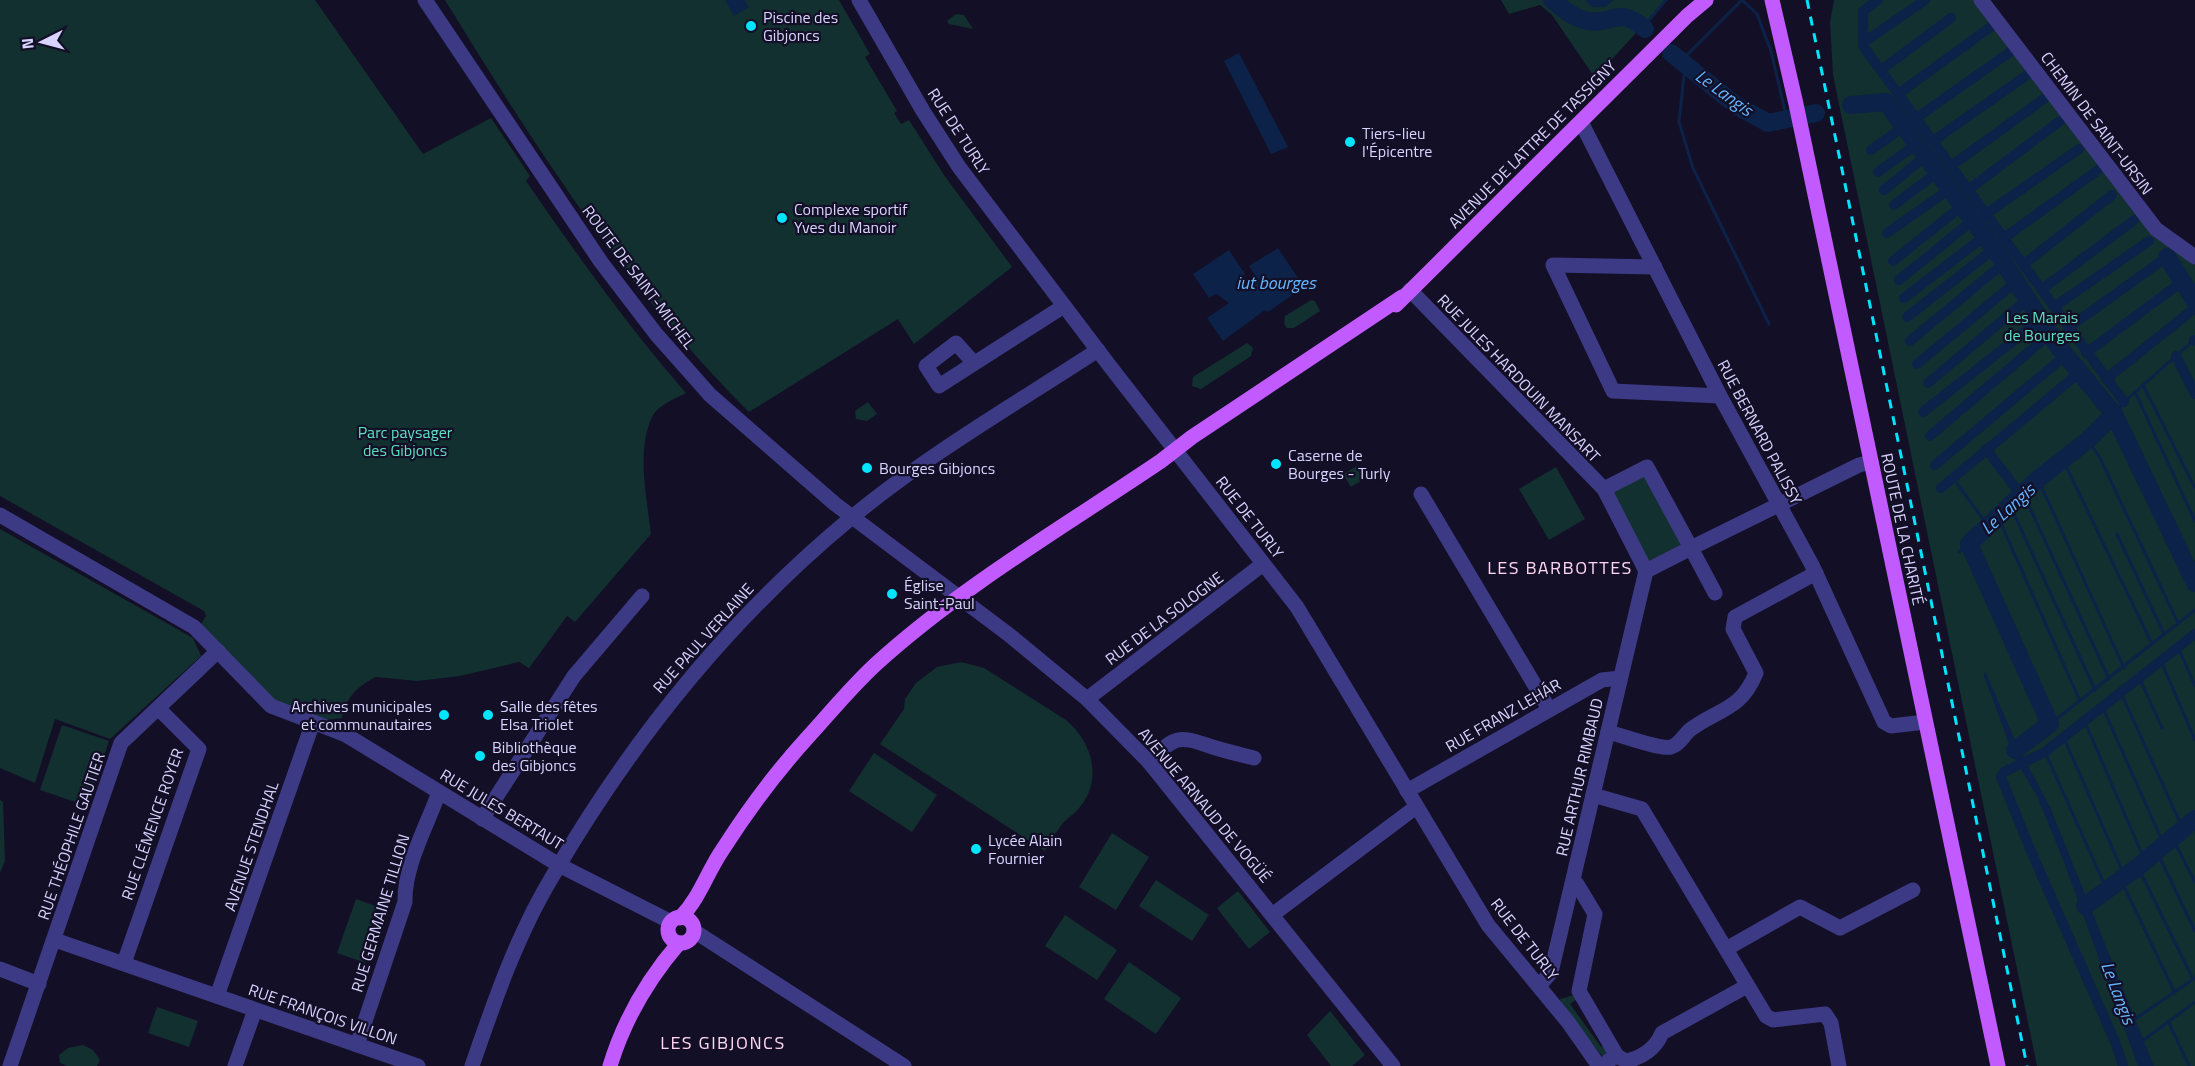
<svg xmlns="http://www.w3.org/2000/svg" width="2195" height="1066" viewBox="0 0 2195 1066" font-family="'Titillium Web',sans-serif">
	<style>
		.green { fill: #12302f }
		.water { fill: #0c2248 }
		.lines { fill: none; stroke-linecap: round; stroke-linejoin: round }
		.stream { stroke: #0c2248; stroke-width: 3 }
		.canal { stroke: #0c2248; stroke-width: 10 }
		.river { stroke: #0c2248; stroke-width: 18 }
		.minor { stroke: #3d3a85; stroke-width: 15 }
		.major { stroke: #c25bff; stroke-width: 15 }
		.rail { stroke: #00e5ff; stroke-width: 3; stroke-dasharray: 9 8; stroke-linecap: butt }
		.poi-dot { fill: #00e5ff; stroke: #130f26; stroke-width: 2 }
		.labels { text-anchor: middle; stroke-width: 4.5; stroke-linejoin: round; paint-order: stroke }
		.poi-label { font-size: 16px; fill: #d9d4ff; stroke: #130f26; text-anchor: start }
		.street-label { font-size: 16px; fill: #d9d4ff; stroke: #130f26 }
		.park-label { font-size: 16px; fill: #5fe0c0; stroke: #130f26 }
		.water-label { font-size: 18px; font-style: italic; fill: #62b6ff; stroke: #130f26 }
		.neighbourhood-label { font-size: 18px; letter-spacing: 1.5px; fill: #ffd6f0; stroke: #130f26 }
	</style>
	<rect width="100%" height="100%" fill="#130f26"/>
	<g class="green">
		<path d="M0 0H315L423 154 491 118 530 176 526 181C577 255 627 325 686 393 675 399 658 405 652 417 636 451 647 499 651 534L575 622 567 616 529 668 519 662 460 676 417 681 376 677C359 685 345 698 342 718L326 720 277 703 201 624 206 616 204 611 0 496Z"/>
		<path d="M445 0H839L870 54 865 57 897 111 894 113 901 124 909 120 944 175 1012 267 914 344 898 319 749 412C628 292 534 145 445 0Z"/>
		<polygon points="1501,0 1666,0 1595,78 1552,15 1540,5 1509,14"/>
		<polygon points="1834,0 1985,0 2162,230 2195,255 2195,1066 2037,1066 1833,75 1830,22"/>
		<polygon points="956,14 964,15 973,29 949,24 947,21"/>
		<polygon points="1311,300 1315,301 1320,311 1294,328 1287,328 1284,324 1285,316"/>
		<polygon points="1247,343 1253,348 1251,356 1201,389 1192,386 1193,377"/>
		<polygon points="868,402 877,414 867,421 856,419 855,411"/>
		<polygon points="1357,466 1364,479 1351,487 1343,474"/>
		<polygon points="1556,467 1585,519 1549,540 1519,489"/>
		<polygon points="1644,473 1684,544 1648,562 1612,491"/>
		<polygon points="0,529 193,638 201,656 110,739 55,719 35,783 0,768"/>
		<path d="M961 662 984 668 1066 720C1092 741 1103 780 1080 807 1074 815 1065 819 1060 827 1054 835 1050 843 1045 851L880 744 904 709 905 699 916 683 937 667Z"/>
		<polygon points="62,725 109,741 87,806 40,790"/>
		<polygon points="874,753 937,795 912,832 849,791"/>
		<polygon points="0,800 3,802 5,861 0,873"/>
		<polygon points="1112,833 1149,857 1116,910 1079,887"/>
		<polygon points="1156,880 1209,915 1192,941 1139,906"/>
		<polygon points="1238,891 1270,932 1249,949 1217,908"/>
		<polygon points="356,899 384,909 366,963 337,953"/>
		<polygon points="1065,915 1117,950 1097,980 1045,946"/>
		<polygon points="1129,962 1181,998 1156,1034 1104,999"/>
		<polygon points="1574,995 1577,999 1570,1004 1601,1047 1607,1044 1609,1050 1605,1057 1602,1056 1561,1003 1560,999"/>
		<polygon points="157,1007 198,1021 189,1047 148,1033"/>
		<polygon points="1330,1011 1365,1055 1352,1066 1331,1066 1307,1035"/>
		<polygon points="83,1045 93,1050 100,1060 97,1066 67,1066 60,1063 59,1055 68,1048"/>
	</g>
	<g class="water">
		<polygon points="725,0 744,0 749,7 734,16"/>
		<polygon points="1585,0 1614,0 1605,7 1592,7"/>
		<polygon points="1239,53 1288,147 1271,154 1224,61"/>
		<polygon points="1278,248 1304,287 1268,312 1265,310 1223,341 1207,318 1229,303 1216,294 1209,298 1193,274 1229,250 1245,274 1241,281 1244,285 1256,277 1249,266"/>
		<polygon points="1985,671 2018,747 2050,807 2154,1066 2138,1066 2064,862 2037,796 2014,757 1984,676"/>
	</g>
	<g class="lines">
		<g class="stream">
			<polyline points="1742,0 1686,56 1679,122 1693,168 1769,324"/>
			<polyline points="1742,0 1757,14 1771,51 1787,120"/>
			<polyline points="1643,27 1666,0"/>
			<polyline points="2143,385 2195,488"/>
			<polyline points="2135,392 2195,521"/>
			<polyline points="2114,414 2124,402 2195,339"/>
			<polyline points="2088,440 2100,458 2178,623"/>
			<polyline points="2062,458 2152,644"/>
			<polyline points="1953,478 1988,526"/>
			<polyline points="2038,479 2124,668"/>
			<polyline points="2023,493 2109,679"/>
			<polyline points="2010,505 2095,690"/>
			<polyline points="1998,517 2080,701"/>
			<polyline points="2117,534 2164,634"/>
			<polyline points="1959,552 1969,544"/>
			<polyline points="2178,647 2195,686"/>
			<polyline points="2161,661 2195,740"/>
			<polyline points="2139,677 2162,728"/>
			<polyline points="2121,693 2183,829"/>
			<polyline points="2102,706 2164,845"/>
			<polyline points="2084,720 2145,861"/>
			<polyline points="2050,724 2195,610"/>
			<polyline points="2063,736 2125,877"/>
			<polyline points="2045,752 2107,890"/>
			<polyline points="2192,822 2195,829"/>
			<polyline points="2172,837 2195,882"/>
			<polyline points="2157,852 2195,931"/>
			<polyline points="2138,867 2193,979"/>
			<polyline points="2121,880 2175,993"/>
			<polyline points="2132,1021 2195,978"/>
			<polyline points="2168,1021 2189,1066"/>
			<polyline points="2141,1042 2195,1002"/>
		</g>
		<g class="canal">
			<polyline points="1878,0 1863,11 1863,46 2124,402"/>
			<polyline points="1863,43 1925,0"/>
			<polyline points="1881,70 1951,18"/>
			<polyline points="1898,94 1992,26"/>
			<polyline points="1933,141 2027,75"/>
			<polyline points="1871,150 2010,52"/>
			<polyline points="1951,166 2045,98"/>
			<polyline points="1878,172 1917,144"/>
			<polyline points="1884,190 1926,156"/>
			<polyline points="1968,190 2060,121"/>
			<polyline points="1894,205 1938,172"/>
			<polyline points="1986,214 2079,149"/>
			<polyline points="1887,233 1950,189"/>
			<polyline points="2004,238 2098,170"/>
			<polyline points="1893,261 1962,206"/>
			<polyline points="2023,265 2112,195"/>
			<polyline points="1899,280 1973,220"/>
			<polyline points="2041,290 2134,220"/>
			<polyline points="1904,298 1985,236"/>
			<polyline points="2054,307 2149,241"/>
			<polyline points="1907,317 1994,249"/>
			<polyline points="2068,328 2167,257"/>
			<polyline points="2194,340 2195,341"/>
			<polyline points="1910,341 2004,263"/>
			<polyline points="2086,353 2183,281"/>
			<polyline points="2176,356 2195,394"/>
			<polyline points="1917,364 2016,282"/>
			<polyline points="2106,379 2195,308"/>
			<polyline points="1928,383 2028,299"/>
			<polyline points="1923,412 2041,319"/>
			<polyline points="1930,436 2050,334"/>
			<polyline points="1986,449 2021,495"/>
			<polyline points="1935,465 2066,355"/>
			<polyline points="1941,488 2080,372"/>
			<polyline points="2123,1066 2116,1044 2030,849 2001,777 2004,772 2045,752 2195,634"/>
		</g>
		<g class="river">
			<path d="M1552 0C1563 9 1573 18 1588 21 1615 25 1618 5 1645 29"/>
			<polyline points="1671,53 1737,106 1768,123 1816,113"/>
			<polyline points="1851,105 1886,102 2002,260 2058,346 2114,414 2195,583"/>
			<polyline points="2167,257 2195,301"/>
			<polyline points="2015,750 2050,724 1969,544 2038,479 2088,440 2114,414"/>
			<polyline points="2085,906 2138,867 2195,819"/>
		</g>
		<g class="minor">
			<polyline points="425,0 601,262 656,334 710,395 835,504 1008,634 1087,699 1149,762 1393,1066"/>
			<polyline points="859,0 923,111 959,167 1109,365 1297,607 1488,925 1568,1022 1599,1066"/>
			<polyline points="1981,0 2156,229 2195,257"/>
			<polyline points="1581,122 1720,396 1812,565 1884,722 1891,726 1925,722"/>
			<polyline points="1655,267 1553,265 1613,391 1720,396"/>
			<polyline points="1410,290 1604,489 1646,571 1691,548 1647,467 1604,489"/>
			<polyline points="973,362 956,343 926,366 939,386 1064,306"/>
			<polyline points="1421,494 1549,709"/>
			<polyline points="0,515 194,627 271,706 313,722"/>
			<polyline points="1715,593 1691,548 1859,465 1871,462"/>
			<polyline points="1087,699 1263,564"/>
			<path d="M1608 732C1621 735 1660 750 1671 747 1681 744 1684 734 1691 729 1720 708 1741 710 1756 673L1733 629 1735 617 1816 573"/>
			<path d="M1149 762C1178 732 1181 737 1216 748 1229 752 1242 755 1254 758"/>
			<polyline points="1407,791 1602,680 1620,678"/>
			<polyline points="1593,795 1642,809 1766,1016 1773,1020 1825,1014 1831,1023 1839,1066"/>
			<polyline points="482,819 574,676 642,596"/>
			<polyline points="1573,883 1577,884 1595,914 1579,991 1617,1056"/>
			<polyline points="1272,915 1416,807"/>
			<polyline points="694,931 904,1066"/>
			<polyline points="55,940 418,1066"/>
			<polyline points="1726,949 1800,907 1840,928 1913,890"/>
			<polyline points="124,963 199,749 159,709"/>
			<polyline points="0,969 39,984"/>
			<polyline points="1539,986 1551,972 1646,571"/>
			<polyline points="217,996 313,722 346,735 559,865 671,922"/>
			<path d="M357 1045 405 902C404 866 427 826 439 792"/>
			<path d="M1608 1061 1617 1056 1626 1061C1642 1058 1656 1048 1662 1033L1747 986"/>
			<polyline points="10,1066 121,743 218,651"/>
			<polyline points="235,1066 255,1010"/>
			<path d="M472 1066C494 1002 517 935 552 877 631 741 730 618 851 518 924 457 1017 403 1098 350"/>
		</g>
		<g class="major">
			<polyline points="1772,0 1796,104 1998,1066"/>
			<polyline points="1396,305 1687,16 1706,0"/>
			<circle cx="681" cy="930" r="13"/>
			<path d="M680 918C700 898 707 872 723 849 748 810 777 771 808 737 830 713 852 686 876 664 962 586 1065 526 1161 461L1192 437 1402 297"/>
			<path d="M610 1066C624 1020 648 979 679 943"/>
		</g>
		<polyline class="rail" points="1807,0 2027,1066"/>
	</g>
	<g class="poi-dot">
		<circle cx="751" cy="26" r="6"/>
		<circle cx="1350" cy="142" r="6"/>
		<circle cx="782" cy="218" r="6"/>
		<circle cx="1276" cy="464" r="6"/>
		<circle cx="867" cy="468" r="6"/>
		<circle cx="892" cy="594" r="6"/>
		<circle cx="444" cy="715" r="6"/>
		<circle cx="488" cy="715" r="6"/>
		<circle cx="480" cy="756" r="6"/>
		<circle cx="976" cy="849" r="6"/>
	</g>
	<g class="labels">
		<g class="poi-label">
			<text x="763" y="23">Piscine des<tspan x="763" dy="18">Gibjoncs</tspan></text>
			<text x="1362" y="139">Tiers-lieu<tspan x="1362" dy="18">l'Épicentre</tspan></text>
			<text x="794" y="215">Complexe sportif<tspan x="794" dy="18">Yves du Manoir</tspan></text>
			<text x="1288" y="461">Caserne de<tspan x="1288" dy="18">Bourges - Turly</tspan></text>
			<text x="879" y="474">Bourges Gibjoncs</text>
			<text x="904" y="591">Église<tspan x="904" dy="18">Saint-Paul</tspan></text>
			<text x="432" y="712" text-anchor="end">Archives municipales<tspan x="432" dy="18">et communautaires</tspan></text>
			<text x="500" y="712">Salle des fêtes<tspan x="500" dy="18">Elsa Triolet</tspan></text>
			<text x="492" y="753">Bibliothèque<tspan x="492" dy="18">des Gibjoncs</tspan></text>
			<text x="988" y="846">Lycée Alain<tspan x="988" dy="18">Fournier</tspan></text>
		</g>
		<g class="street-label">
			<text transform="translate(2097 123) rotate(53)" y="6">CHEMIN DE SAINT-URSIN</text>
			<text transform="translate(959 131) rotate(57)" y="6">RUE DE TURLY</text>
			<text transform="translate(1532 144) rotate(-45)" y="6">AVENUE DE LATTRE DE TASSIGNY</text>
			<text transform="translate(639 277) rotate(53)" y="6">ROUTE DE SAINT-MICHEL</text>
			<text transform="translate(1519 378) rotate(46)" y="6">RUE JULES HARDOUIN MANSART</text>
			<text transform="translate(1760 432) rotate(62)" y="6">RUE BERNARD PALISSY</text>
			<text transform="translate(1250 517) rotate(52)" y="6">RUE DE TURLY</text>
			<text transform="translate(1903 529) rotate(78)" y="6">ROUTE DE LA CHARITÉ</text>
			<text transform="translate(1164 618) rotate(-37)" y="6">RUE DE LA SOLOGNE</text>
			<text transform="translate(703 638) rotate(-48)" y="6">RUE PAUL VERLAINE</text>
			<text transform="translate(1503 715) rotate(-30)" y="6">RUE FRANZ LEHÁR</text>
			<text transform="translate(1579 777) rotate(-77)" y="6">RUE ARTHUR RIMBAUD</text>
			<text transform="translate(1205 805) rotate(50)" y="6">AVENUE ARNAUD DE VOGÜÉ</text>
			<text transform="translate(502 809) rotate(31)" y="6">RUE JULES BERTAUT</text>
			<text transform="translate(152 824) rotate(-71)" y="6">RUE CLÉMENCE ROYER</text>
			<text transform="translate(71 836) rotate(-71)" y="6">RUE THÉOPHILE GAUTIER</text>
			<text transform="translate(251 846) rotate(-71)" y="6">AVENUE STENDHAL</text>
			<text transform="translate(380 913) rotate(-73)" y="6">RUE GERMAINE TILLION</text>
			<text transform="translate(1525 939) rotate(52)" y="6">RUE DE TURLY</text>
			<text transform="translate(323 1014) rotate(19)" y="6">RUE FRANÇOIS VILLON</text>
		</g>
		<g class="park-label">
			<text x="2042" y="323">Les Marais<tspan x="2042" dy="18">de Bourges</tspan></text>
			<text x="405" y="438">Parc paysager<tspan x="405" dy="18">des Gibjoncs</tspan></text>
		</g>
		<g class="water-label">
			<text transform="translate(1724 93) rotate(36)" y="6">Le Langis</text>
			<text x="1276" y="289">iut bourges</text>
			<text transform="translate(2008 509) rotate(-42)" y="6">Le Langis</text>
			<text transform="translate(2118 993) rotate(69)" y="6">Le Langis</text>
		</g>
		<g class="neighbourhood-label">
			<text x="1560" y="574">LES BARBOTTES</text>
			<text x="723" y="1049">LES GIBJONCS</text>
		</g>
	</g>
	<g transform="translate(42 42) rotate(264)" stroke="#130f26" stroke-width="4.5" paint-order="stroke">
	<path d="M0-4.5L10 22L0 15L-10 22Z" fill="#d9d4ff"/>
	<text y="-9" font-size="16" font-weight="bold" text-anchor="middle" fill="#d9d4ff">N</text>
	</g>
</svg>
